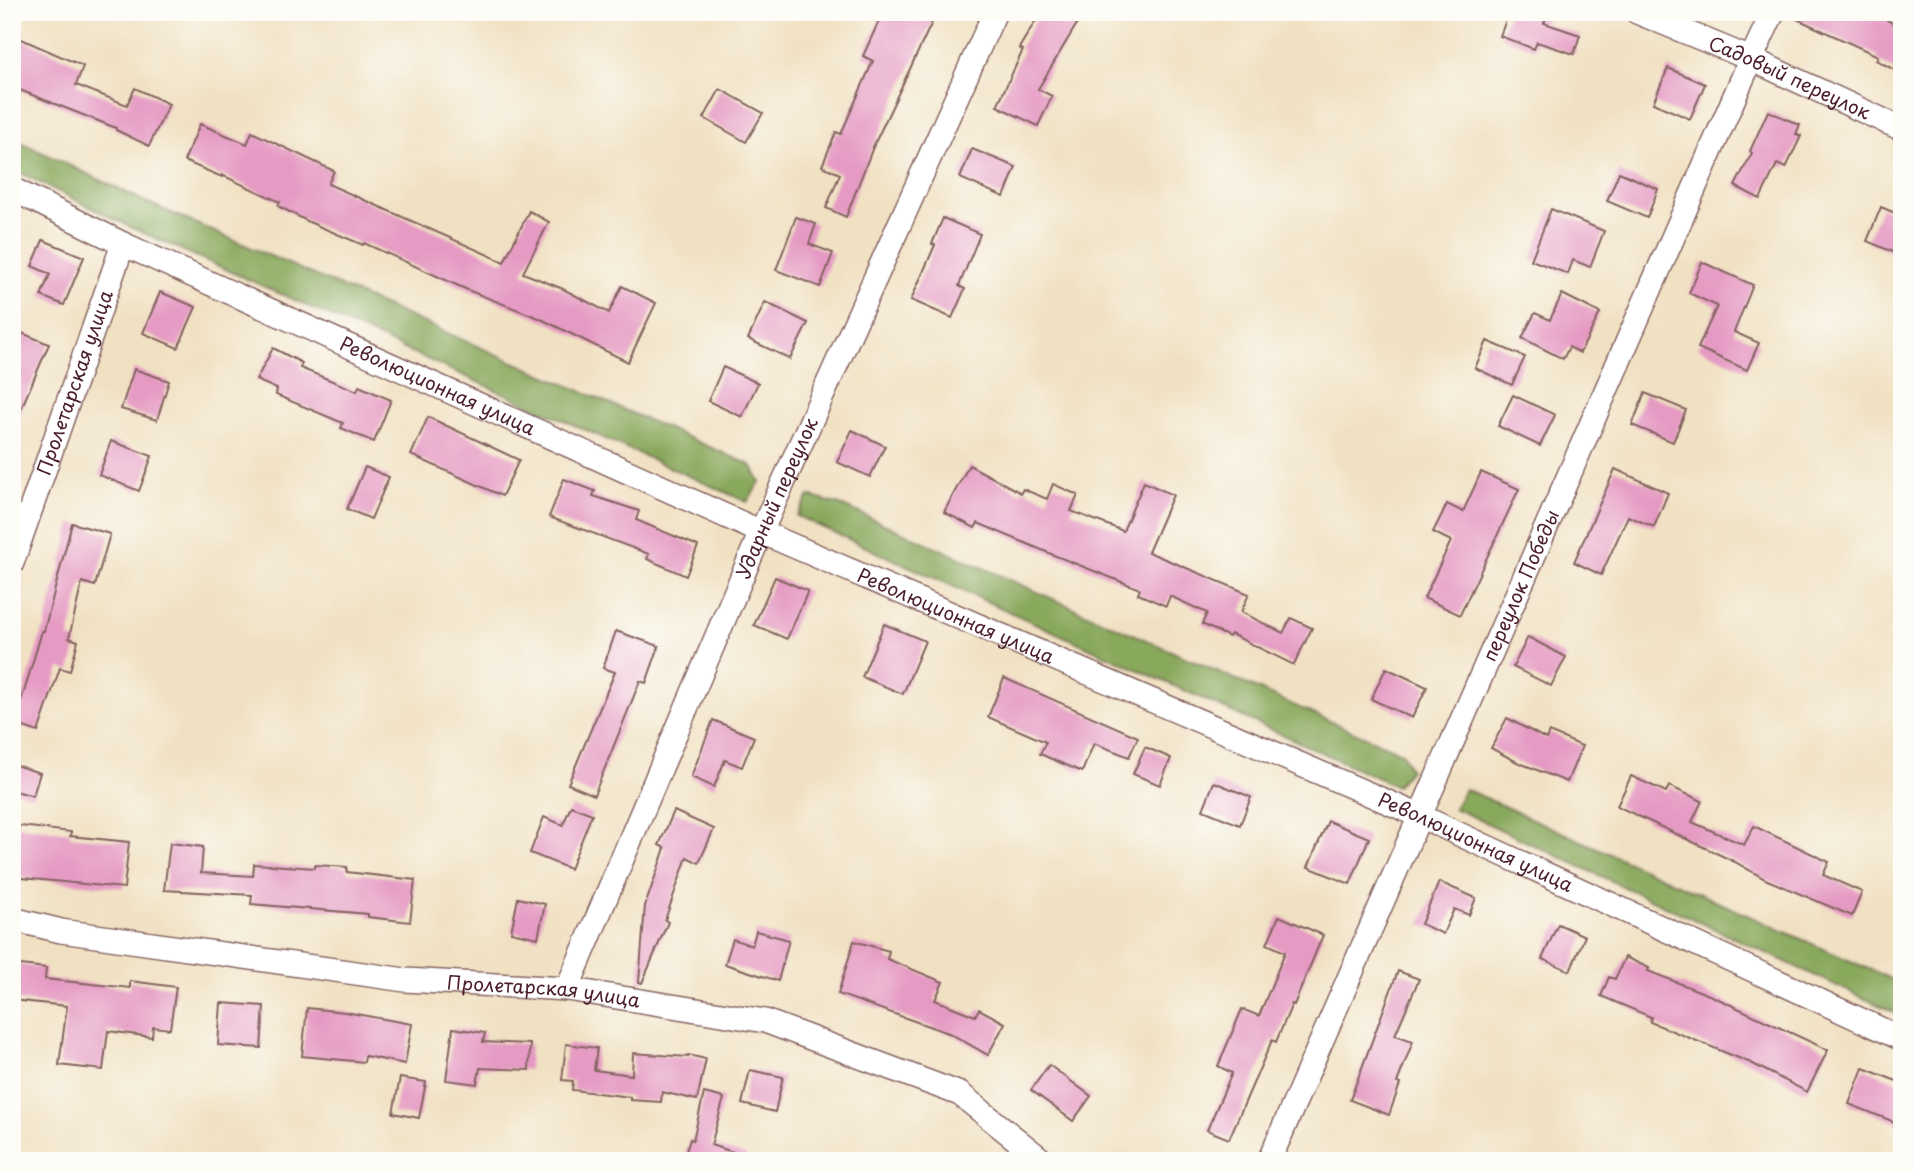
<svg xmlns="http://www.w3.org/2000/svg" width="1914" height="1173" viewBox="0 0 1914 1173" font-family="'Playpen Sans',sans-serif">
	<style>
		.forest { fill: #88a85b; stroke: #696443; stroke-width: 2 }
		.building { fill: #e59ac3 }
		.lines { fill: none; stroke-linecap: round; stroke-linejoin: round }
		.minor-casing { stroke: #846360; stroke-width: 26 }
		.minor { stroke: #fff; stroke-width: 23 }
		.labels { text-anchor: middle; stroke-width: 5; stroke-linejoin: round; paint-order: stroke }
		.street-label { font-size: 19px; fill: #4a1f2b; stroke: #fdfcf7 }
	</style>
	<rect width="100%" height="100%" fill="#fdfcf7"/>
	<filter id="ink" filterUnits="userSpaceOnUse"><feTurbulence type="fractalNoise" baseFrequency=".0143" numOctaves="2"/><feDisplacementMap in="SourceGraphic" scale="14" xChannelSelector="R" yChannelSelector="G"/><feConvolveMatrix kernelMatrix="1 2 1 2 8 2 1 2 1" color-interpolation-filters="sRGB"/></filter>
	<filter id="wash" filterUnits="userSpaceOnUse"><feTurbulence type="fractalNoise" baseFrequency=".00686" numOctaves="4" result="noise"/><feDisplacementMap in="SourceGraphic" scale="28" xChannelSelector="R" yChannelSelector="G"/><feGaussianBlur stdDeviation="1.57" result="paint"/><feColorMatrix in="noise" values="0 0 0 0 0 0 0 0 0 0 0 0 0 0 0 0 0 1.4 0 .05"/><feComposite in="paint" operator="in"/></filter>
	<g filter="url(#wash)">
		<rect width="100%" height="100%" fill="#f1e1c3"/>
		<g class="forest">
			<polygon points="12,138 146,202 751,465 760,482 747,502 135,229 12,169"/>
			<polygon points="809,496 843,506 1402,753 1410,769 1396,786 797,516"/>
			<polygon points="1465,789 1902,984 1902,1016 1454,808"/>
		</g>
		<g id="blocks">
			<g class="building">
				<polygon points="883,12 921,12 934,18 873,147 846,217 826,208 840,174 822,166 836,132 841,134 873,61 863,56"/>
				<polygon points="1041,12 1084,12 1038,89 1052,96 1038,126 997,106 1023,50 1019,48"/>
				<polygon points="1509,12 1549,12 1544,23 1580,35 1574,54 1537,42 1534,49 1500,36"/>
				<polygon points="1787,12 1890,12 1887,20 1902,28 1902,74 1876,60 1878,56 1786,14"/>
				<polygon points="12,35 83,66 76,85 127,105 135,88 169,104 149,146 116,130 116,128 12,87"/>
				<polygon points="1668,68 1705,84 1690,119 1653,103"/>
				<polygon points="720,89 763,113 746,142 704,118"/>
				<polygon points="1768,111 1800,125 1796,134 1801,136 1786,168 1777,164 1760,199 1735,186 1752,153 1750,151"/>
				<polygon points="200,124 247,144 252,132 334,171 328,184 504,262 529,211 549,222 523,273 563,289 609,313 622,286 656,303 628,362 539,318 470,291 364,243 363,245 309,222 278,206 280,202 222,175 222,177 184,161"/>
				<polygon points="972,149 1016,167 1004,197 960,178"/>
				<polygon points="1619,172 1658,189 1647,218 1607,201"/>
				<polygon points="1881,207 1902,216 1902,237 1895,253 1867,241"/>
				<polygon points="1551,209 1604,231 1590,267 1573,260 1568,274 1531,260"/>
				<polygon points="796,217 816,224 809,244 833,253 820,287 776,270"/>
				<polygon points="943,218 980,234 959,286 965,289 952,318 911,300 935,245 932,244"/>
				<polygon points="43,240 84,257 64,305 41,296 50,274 32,266"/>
				<polygon points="1702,262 1753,285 1734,332 1759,343 1747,370 1698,348 1717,306 1689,293"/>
				<polygon points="160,292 196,307 178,348 143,333"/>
				<polygon points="1562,294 1600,313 1580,353 1569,347 1563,359 1522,338 1535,313 1550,320"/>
				<polygon points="765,302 808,323 790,359 748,339"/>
				<polygon points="12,329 49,344 12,430"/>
				<polygon points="1487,341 1525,357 1512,385 1475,368"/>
				<polygon points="273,348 302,363 300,368 357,391 359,386 391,400 374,442 341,428 343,423 276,395 277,389 256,380"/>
				<polygon points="723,367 758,383 742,417 708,401"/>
				<polygon points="134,369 169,381 157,420 121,409"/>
				<polygon points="1645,393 1686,410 1673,442 1632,425"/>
				<polygon points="1513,395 1555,415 1540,446 1498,426"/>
				<polygon points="428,417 519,460 502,496 411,455"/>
				<polygon points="852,430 885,446 870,477 837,462"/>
				<polygon points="111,441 152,456 139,491 99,475"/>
				<polygon points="969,465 1021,493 1023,489 1047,499 1053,484 1078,495 1071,511 1123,531 1144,482 1173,495 1148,552 1249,594 1241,612 1283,633 1291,618 1312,628 1294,665 1231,634 1229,637 1202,624 1207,613 1170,596 1166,606 1138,594 1140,589 1056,556 978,523 975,528 944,512"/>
				<polygon points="365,467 389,477 371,519 347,509"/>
				<polygon points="1615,469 1668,493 1654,527 1628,516 1601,575 1574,562"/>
				<polygon points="1481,472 1519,489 1460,615 1424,598 1451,541 1433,532 1447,504 1463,512"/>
				<polygon points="564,479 595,491 593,496 639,511 636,520 698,546 686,576 647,559 649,554 549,517"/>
				<polygon points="72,523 110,534 95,586 82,582 69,638 78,641 70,671 60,668 38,732 12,723 24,692 42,631 44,631"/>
				<polygon points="775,577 808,591 787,639 754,625"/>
				<polygon points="884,624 925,641 903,694 862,677"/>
				<polygon points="616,631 659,646 646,683 640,681 594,795 568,784 615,672 603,668"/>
				<polygon points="1528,637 1566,657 1551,686 1513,667"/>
				<polygon points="1386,668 1427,687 1412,718 1371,699"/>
				<polygon points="1004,678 1138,737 1129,757 1094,743 1082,772 1040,754 1046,742 988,717"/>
				<polygon points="1507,718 1546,739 1549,732 1582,746 1567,782 1517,762 1491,748"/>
				<polygon points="713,720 754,737 742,767 725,760 714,787 691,777"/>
				<polygon points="1145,747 1171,758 1160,785 1133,774"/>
				<polygon points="12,764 40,773 33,796 12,790"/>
				<polygon points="1631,776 1666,792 1669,786 1702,801 1692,822 1744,845 1754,826 1829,862 1823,875 1862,892 1852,916 1765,879 1735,862 1617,806"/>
				<polygon points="1214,782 1251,797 1240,825 1203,810"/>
				<polygon points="571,806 592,814 570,869 530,853 544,817 563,825"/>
				<polygon points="674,811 714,829 699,863 687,857 665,920 668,922 642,983 639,982 645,906 665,848 659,845"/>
				<polygon points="1328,821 1369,838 1350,884 1308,867"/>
				<polygon points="12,825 71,832 70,836 129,842 124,888 12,877"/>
				<polygon points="170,843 203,847 201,873 253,876 254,864 315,868 315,865 347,867 347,872 415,880 410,922 368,917 368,914 251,904 252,895 164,890"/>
				<polygon points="1439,882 1476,898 1469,915 1454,909 1443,934 1421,924"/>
				<polygon points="518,898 545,904 538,938 511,932"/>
				<polygon points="1279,916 1323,935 1294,1005 1292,1004 1276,1042 1272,1040 1229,1139 1207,1130 1232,1073 1218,1066 1242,1009 1259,1016 1285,952 1267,944"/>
				<polygon points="1558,924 1585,936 1570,971 1542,959"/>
				<polygon points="756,931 789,940 778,981 725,964 733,939 752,946"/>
				<polygon points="854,941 889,951 887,959 943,982 935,1000 975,1016 979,1009 1005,1023 988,1055 951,1034 838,994"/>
				<polygon points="1625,957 1649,968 1648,971 1714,997 1828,1050 1807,1092 1751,1063 1650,1022 1651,1017 1601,996 1609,977 1615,979"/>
				<polygon points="12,964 46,968 45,979 130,988 130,981 176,987 170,1029 153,1027 152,1037 108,1031 103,1070 59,1065 67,1006 12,1000"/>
				<polygon points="1398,971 1419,979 1395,1035 1413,1041 1397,1083 1400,1084 1389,1115 1350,1100"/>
				<polygon points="221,1003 264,1006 261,1048 218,1045"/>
				<polygon points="307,1008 345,1012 412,1024 405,1064 365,1056 364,1062 302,1056"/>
				<polygon points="453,1028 485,1033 483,1042 530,1044 529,1070 480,1068 477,1084 446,1080"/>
				<polygon points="566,1044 597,1048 594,1070 632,1075 633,1053 688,1057 688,1055 706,1059 697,1100 662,1092 661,1102 630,1100 630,1097 572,1090 573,1081 562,1080"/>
				<polygon points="1049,1065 1091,1096 1073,1121 1031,1090"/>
				<polygon points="1863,1068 1902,1083 1902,1125 1849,1104"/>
				<polygon points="750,1070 783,1077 775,1112 742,1104"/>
				<polygon points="400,1078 426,1082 419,1118 393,1113"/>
				<polygon points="704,1093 724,1098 711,1145 746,1156 745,1161 683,1161 690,1139 693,1140"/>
			</g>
		</g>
	</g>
	<g filter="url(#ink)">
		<use href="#blocks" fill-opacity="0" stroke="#846360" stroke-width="2"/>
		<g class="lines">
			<defs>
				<g id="minor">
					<path id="s1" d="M1637 12 1751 59 1902 129"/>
					<path id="s2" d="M12 189 123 244 761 532 1420 816 1902 1039"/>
					<path id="s3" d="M12 563 123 244"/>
					<path id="s4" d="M12 919 61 931 405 980 567 989 765 1021 960 1094 1043 1161"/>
					<path id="s5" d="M567 989 761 532 995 12"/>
					<path id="s6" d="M1269 1161 1751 59 1773 12"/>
				</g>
			</defs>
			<use href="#minor" class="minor-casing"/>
			<use href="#minor" class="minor"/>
		</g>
	</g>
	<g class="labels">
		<g class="street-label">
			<text dy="7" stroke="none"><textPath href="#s1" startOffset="166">Садовый переулок</textPath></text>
			<text dy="7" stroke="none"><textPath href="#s3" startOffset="191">Пролетарская улица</textPath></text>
			<text dy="7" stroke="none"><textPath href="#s2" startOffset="469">Революционная улица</textPath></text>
			<text dy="7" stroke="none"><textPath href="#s5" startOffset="534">Ударный переулок</textPath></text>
			<text dy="7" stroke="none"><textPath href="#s6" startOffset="628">переулок Победы</textPath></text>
			<text dy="7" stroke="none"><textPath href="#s2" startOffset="1036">Революционная улица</textPath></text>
			<text dy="7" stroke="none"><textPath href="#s2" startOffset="1603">Революционная улица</textPath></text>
			<text dy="7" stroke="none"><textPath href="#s4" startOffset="537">Пролетарская улица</textPath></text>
		</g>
	</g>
	<rect width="1914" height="1173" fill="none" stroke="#fdfcf7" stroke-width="42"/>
</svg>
